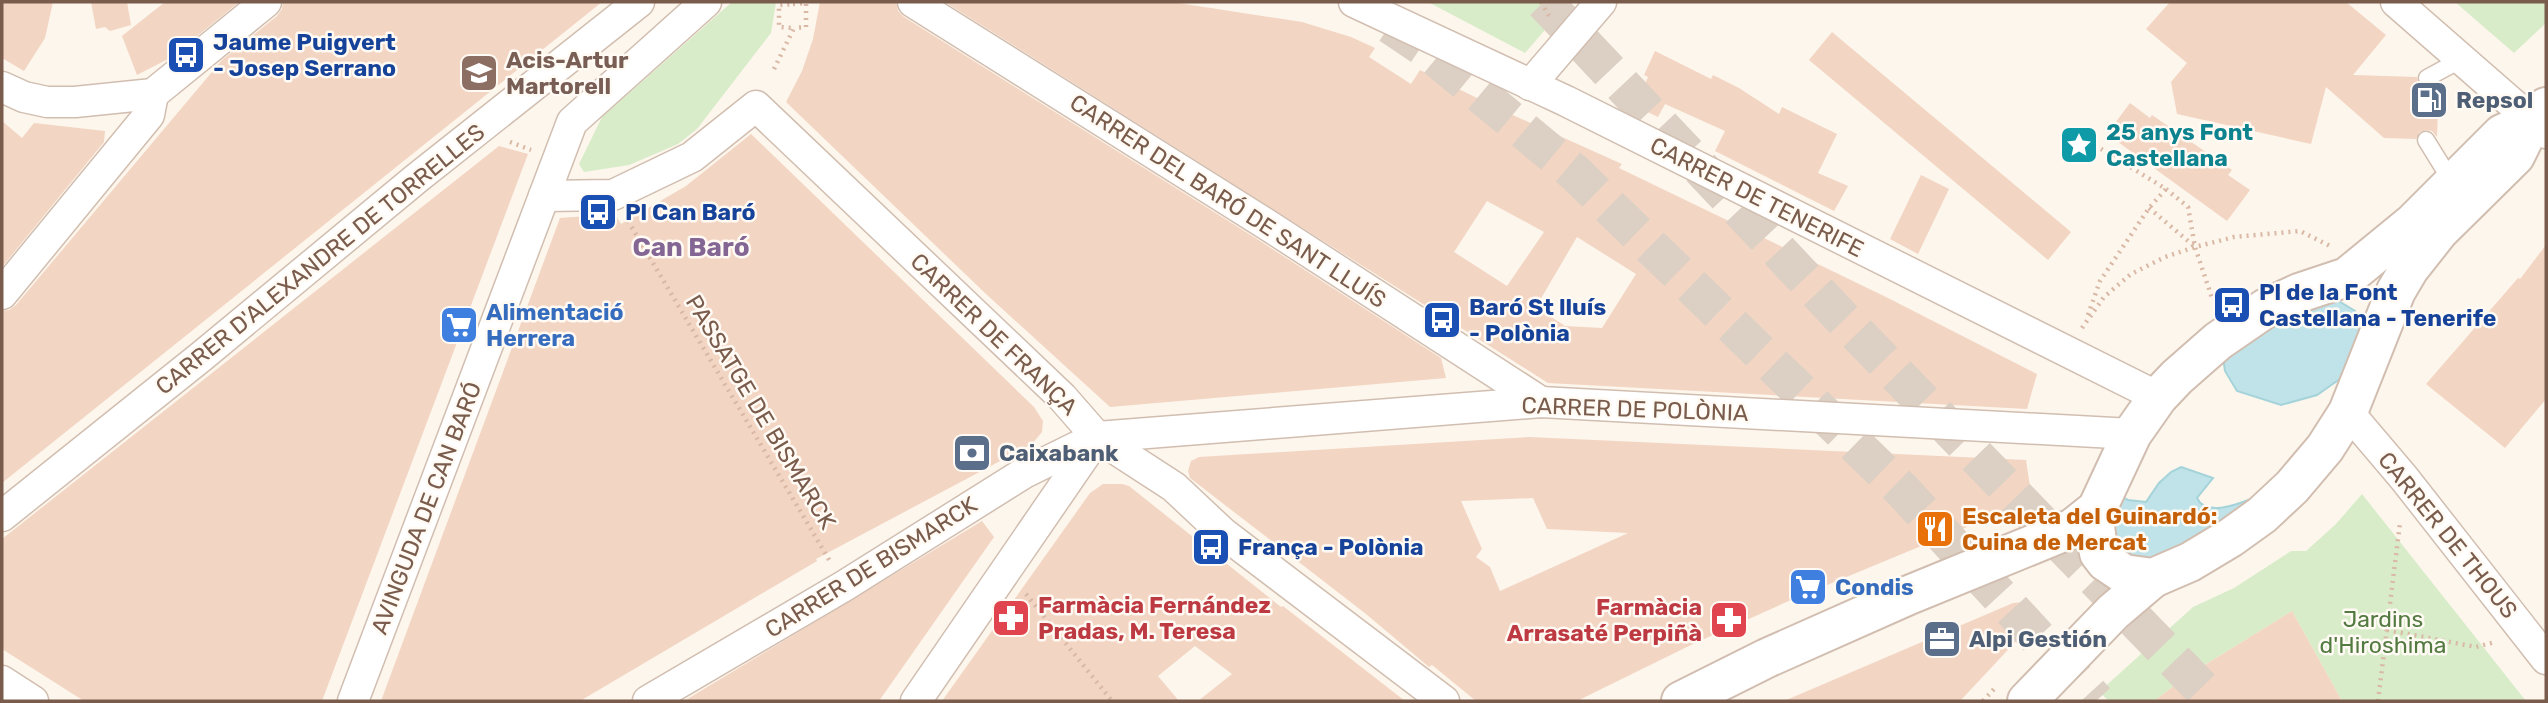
<svg xmlns="http://www.w3.org/2000/svg" width="2548" height="703" viewBox="0 0 2548 703" font-family="Rubik,sans-serif">
	<style>
		.green { fill: #d8ecc9 }
		.water { fill: #bfe3e8; stroke: #a5d3da; stroke-width: 2 }
		.building { fill: #f3d5c3; fill-rule: evenodd }
		.lines { fill: none; stroke-linecap: round; stroke-linejoin: round }
		.primary-tunnel { stroke: #dcd0c4; stroke-width: 38; stroke-dasharray: 38 19; stroke-linecap: butt }
		.service-casing { stroke: #d1beb0; stroke-width: 19 }
		.minor-casing { stroke: #d1beb0; stroke-width: 33 }
		.tertiary-casing { stroke: #d1beb0; stroke-width: 42 }
		.path { stroke: #d9b8a5; stroke-width: 4.5; stroke-dasharray: 2 5; stroke-linecap: butt }
		.service { stroke: #fff; stroke-width: 16 }
		.minor { stroke: #fff; stroke-width: 30 }
		.tertiary { stroke: #fff; stroke-width: 38 }
		.labels { text-anchor: middle; stroke-width: 5; stroke-linejoin: round; paint-order: stroke }
		.transit-label { font-size: 23px; font-weight: bold; fill: #164399; stroke: #fffaf3; text-anchor: start }
		.education-label { font-size: 23px; font-weight: bold; fill: #785e54; stroke: #fffaf3; text-anchor: start }
		.service-label { font-size: 23px; font-weight: bold; fill: #4e5e75; stroke: #fffaf3; text-anchor: start }
		.culture-label { font-size: 23px; font-weight: bold; fill: #0d838f; stroke: #fffaf3; text-anchor: start }
		.street-label { font-size: 23px; fill: #7a5c4d; stroke: #fffaf3 }
		.shop-label { font-size: 23px; font-weight: bold; fill: #366cbe; stroke: #fffaf3; text-anchor: start }
		.food-label { font-size: 23px; font-weight: bold; fill: #c56008; stroke: #fffaf3; text-anchor: start }
		.health-label { font-size: 23px; font-weight: bold; fill: #be3a42; stroke: #fffaf3; text-anchor: start }
		.park-label { font-size: 23px; fill: #537a41; stroke: #fffaf3 }
		.quarter-label { font-size: 26px; font-weight: bold; fill: #846695; stroke: #fffaf3 }
	</style>
	<rect width="100%" height="100%" fill="#fdf6ec"/>
	<g class="green">
		<polygon points="732,2 776,2 771,33 697,129 678,144 629,165 584,172 579,164 602,117"/>
		<polygon points="1428,2 1569,2 1525,53"/>
		<polygon points="2455,2 2546,2 2546,23 2514,53"/>
		<polygon points="2362,494 2526,701 2342,701 2292,611 2187,676 2154,701 2109,701 2099,692 2193,607 2234,588 2291,551 2306,551 2336,524"/>
	</g>
	<g class="water">
		<path d="M2337 300 2355 311 2360 323 2359 336 2347 374 2317 395 2281 405 2237 391 2225 371 2223 357C2259 332 2295 312 2337 300Z"/>
		<path d="M2181 467 2213 478 2197 498C2206 518 2241 503 2256 497L2221 524 2158 557 2135 560C2106 540 2109 528 2124 498L2128 500 2146 502 2159 483 2171 472Z"/>
	</g>
	<g class="building">
		<polygon points="2,2 53,2 45,38 24,71 2,58"/>
		<polygon points="91,2 127,2 131,25 110,31 105,27 96,29"/>
		<polygon points="165,2 239,2 170,58 137,75 122,36"/>
		<polygon points="283,2 602,2 2,483 2,311 9,310 16,305 222,60 277,16 282,9"/>
		<polygon points="820,2 896,2 898,11 904,17 1257,239 1441,358 1446,378 1110,407 986,294 786,102 802,71 813,39"/>
		<path d="M945 2H1172L1302 22 1351 37 1375 48 1369 57 1411 84 1420 70 1479 99 1482 95 1506 107 1504 111 1622 164 1619 168 1886 297 2037 374 2027 409 1548 383ZM1487 201 1544 232 1507 286 1454 252ZM1577 237 1636 274 1602 328 1565 326 1536 307Z"/>
		<polygon points="2170,2 2346,2 2386,35 2353,75 2417,77 2418,84 2426,88 2439,83 2437,137 2432,131 2426,130 2420,132 2416,139 2384,138 2326,87 2311,144 2177,114 2171,82 2187,63 2146,29"/>
		<polygon points="1832,32 2071,232 2048,260 1809,60"/>
		<polygon points="1655,51 1711,79 1713,75 1739,88 1779,114 1782,107 1837,134 1818,173 1848,186 1834,211 1715,151 1725,131 1665,104 1658,117 1635,106 1648,77 1644,75"/>
		<polygon points="2130,103 2150,118 2152,115 2232,170 2228,175 2250,190 2227,221 2107,134"/>
		<polygon points="2,121 22,138 34,123 105,131 104,142 2,267"/>
		<polygon points="751,134 1034,407 1043,421 1042,432 1032,444 816,559 817,561 580,701 381,701 560,218 615,214 621,224 686,186"/>
		<polygon points="499,146 528,154 322,701 84,701 2,649 2,539"/>
		<polygon points="1921,175 1949,189 1918,254 1890,239"/>
		<polygon points="2546,245 2546,399 2505,448 2426,384 2518,278 2520,279"/>
		<path d="M1529 437 2026 460 2032 500 1791 600 1693 644 1577 701H1476L1432 665 1429 667 1366 614 1190 478 1188 471 1191 461 1199 457ZM1533 498 1547 529 1628 533 1500 591 1490 567 1476 557 1482 549 1461 501Z"/>
		<polygon points="1103,484 1122,484 1129,486 1281,607 1283,606 1405,701 1198,701 1232,674 1195,646 1158,676 1179,701 942,701 1090,493"/>
		<polygon points="982,521 994,537 879,701 684,701"/>
		<polygon points="2025,602 2038,611 2035,621 1960,701 1784,701 2013,603"/>
		<polygon points="2292,611 2342,701 2154,701 2187,676"/>
	</g>
	<g class="lines">
		<g class="primary-tunnel">
			<polyline points="1544,2 1841,317 2214,701"/>
			<polyline points="1390,25 1423,47 1575,173 1902,490 2096,701"/>
		</g>
		<defs>
			<g id="service">
				<polyline points="2427,78 2462,59"/>
				<polyline points="2426,140 2452,182"/>
			</g>
			<g id="minor">
				<polyline points="913,2 1266,224 1541,402"/>
				<polyline points="1354,2 1566,101 2158,397"/>
				<polyline points="2396,2 2546,133"/>
				<polyline points="1530,85 1601,2"/>
				<polyline points="2,87 24,97 47,102 75,102 153,94 266,2"/>
				<polyline points="544,196 613,195 692,157 756,106 1062,397 1097,437 1174,487 1223,533 1444,701"/>
				<polyline points="2,294 149,115 153,94"/>
				<polyline points="2348,412 2404,478 2546,659"/>
				<polyline points="2,516 202,356 417,178 639,2"/>
				<polyline points="2,681 33,701"/>
				<polyline points="353,701 572,122 706,2"/>
				<polyline points="648,701 844,586 1024,473 1097,437 1541,402 2132,434"/>
				<polyline points="916,701 1096,439"/>
			</g>
			<g id="tertiary">
				<polyline points="2533,120 2502,134 2413,223 2347,277 2299,293 2266,308 2218,341 2177,377 2158,397 2132,434 2097,509 2095,526 2097,542 2099,553 2106,562 2124,574 2153,578 2190,562 2230,538 2262,515 2292,487 2325,448 2348,412 2396,291 2409,269 2439,231 2515,156 2533,120 2546,107"/>
				<polyline points="1681,701 1767,658 1909,595 2073,528 2097,509"/>
				<polyline points="2027,701 2113,612 2153,578"/>
			</g>
		</defs>
		<use href="#service" class="service-casing"/>
		<use href="#minor" class="minor-casing"/>
		<use href="#tertiary" class="tertiary-casing"/>
		<g class="path">
			<polyline points="1541,2 1549,16"/>
			<polyline points="793,4 806,3 806,27 794,28"/>
			<polyline points="774,69 794,28 779,27 779,5 793,4 793,2"/>
			<polyline points="510,142 531,150"/>
			<polyline points="2166,189 2188,207 2195,247 2212,298"/>
			<polyline points="2149,208 2194,246"/>
			<polyline points="628,221 831,563"/>
			<polyline points="2088,315 2100,281 2149,208 2166,189 2101,149"/>
			<polyline points="2082,328 2104,297 2131,274 2165,257 2195,247 2234,237 2300,231 2330,246"/>
			<polyline points="1026,594 1112,701"/>
			<polyline points="2387,630 2476,647 2495,642"/>
			<polyline points="1983,701 1994,689"/>
			<polyline points="2378,701 2400,523"/>
		</g>
		<use href="#service" class="service"/>
		<use href="#minor" class="minor"/>
		<use href="#tertiary" class="tertiary"/>
	</g>
	<defs>
		<symbol id="bus-square" viewBox="-11 -11 22 22"><rect x="-9" y="-9" width="18" height="18" rx="4" fill="#1a4fb4" stroke="#fffaf3"/><path d="M-5-6H5V4H4V6H2V4H-2V6H-4V4H-5ZM-3.5-4V0h7V-4ZM-3.5 1.2v1.5H-2V1.2ZM2 1.2v1.5H3.5V1.2Z" fill="#fff"/></symbol>
		<symbol id="school-square" viewBox="-11 -11 22 22"><rect x="-9" y="-9" width="18" height="18" rx="4" fill="#8d6e63" stroke="#fffaf3"/><path d="M0-5L7-2L0 1L-7-2ZM-4 1L0 2.5L4 1V4Q0 6-4 4Z" fill="#fff"/></symbol>
		<symbol id="fuel-square" viewBox="-11 -11 22 22"><rect x="-9" y="-9" width="18" height="18" rx="4" fill="#5c6f8a" stroke="#fffaf3"/><path d="M-5.5-6h7V0h2V4h1.3V-2.5L3-4.5l.8-.8L6-3V5H2.5V1h-1V6h-7ZM-4.2-4.7v3.2H.2V-4.7Z" fill="#fff"/></symbol>
		<symbol id="sight-square" viewBox="-11 -11 22 22"><rect x="-9" y="-9" width="18" height="18" rx="4" fill="#0f9aa8" stroke="#fffaf3"/><path d="M0-6L1.8-2.2L6-1.7L2.9 1.2L3.7 5.4L0 3.3L-3.7 5.4L-2.9 1.2L-6-1.7L-1.8-2.2Z" fill="#fff"/></symbol>
		<symbol id="supermarket-square" viewBox="-11 -11 22 22"><rect x="-9" y="-9" width="18" height="18" rx="4" fill="#3f7fe0" stroke="#fffaf3"/><path d="M-6-5.5h2.5l.6 2H6L4.5 2H-2.5L-4.4-4H-6ZM-1.5 3.2a1.3 1.3 0 1 0 .1 0ZM3 3.2a1.3 1.3 0 1 0 .1 0Z" fill="#fff"/></symbol>
		<symbol id="bank-square" viewBox="-11 -11 22 22"><rect x="-9" y="-9" width="18" height="18" rx="4" fill="#5c6f8a" stroke="#fffaf3"/><path d="M-6-4H6V4H-6ZM0-2.3a2.3 2.3 0 1 0 0 4.6a2.3 2.3 0 1 0 0-4.6Z" fill="#fff"/></symbol>
		<symbol id="restaurant-square" viewBox="-11 -11 22 22"><rect x="-9" y="-9" width="18" height="18" rx="4" fill="#e8710a" stroke="#fffaf3"/><path d="M-5-6h1v4h1v-4h1v4h1v-4h1v5L-1.5 .5V6h-2V.5L-5-1ZM5-6V6H3V1.5H1.5Q1.5-4 5-6Z" fill="#fff"/></symbol>
		<symbol id="pharmacy-square" viewBox="-11 -11 22 22"><rect x="-9" y="-9" width="18" height="18" rx="4" fill="#e0444e" stroke="#fffaf3"/><path d="M-2-6h4v4h4v4h-4v4h-4v-4h-4v-4h4Z" fill="#fff"/></symbol>
		<symbol id="office-square" viewBox="-11 -11 22 22"><rect x="-9" y="-9" width="18" height="18" rx="4" fill="#5c6f8a" stroke="#fffaf3"/><path d="M-6-3h4V-5.5h4V-3h4V5H-6ZM-1-4.5V-3h2v-1.5ZM-6 0V1H6V0Z" fill="#fff"/></symbol>
	</defs>
	<g fill-rule="evenodd">
		<use href="#bus-square" x="164" y="33" width="44" height="44"/>
		<use href="#school-square" x="457" y="51" width="44" height="44"/>
		<use href="#fuel-square" x="2407" y="78" width="44" height="44"/>
		<use href="#sight-square" x="2057" y="123" width="44" height="44"/>
		<use href="#bus-square" x="576" y="190" width="44" height="44"/>
		<use href="#bus-square" x="2210" y="283" width="44" height="44"/>
		<use href="#bus-square" x="1420" y="298" width="44" height="44"/>
		<use href="#supermarket-square" x="437" y="303" width="44" height="44"/>
		<use href="#bank-square" x="950" y="431" width="44" height="44"/>
		<use href="#restaurant-square" x="1913" y="507" width="44" height="44"/>
		<use href="#bus-square" x="1189" y="525" width="44" height="44"/>
		<use href="#supermarket-square" x="1786" y="565" width="44" height="44"/>
		<use href="#pharmacy-square" x="989" y="596" width="44" height="44"/>
		<use href="#pharmacy-square" x="1707" y="598" width="44" height="44"/>
		<use href="#office-square" x="1920" y="617" width="44" height="44"/>
	</g>
	<g class="labels">
		<g class="transit-label">
			<text x="213" y="50">Jaume Puigvert<tspan x="213" dy="26">- Josep Serrano</tspan></text>
			<text x="625" y="220">Pl Can Baró</text>
			<text x="2259" y="300">Pl de la Font<tspan x="2259" dy="26">Castellana - Tenerife</tspan></text>
			<text x="1469" y="315">Baró St lluís<tspan x="1469" dy="26">- Polònia</tspan></text>
			<text x="1238" y="555">França - Polònia</text>
		</g>
		<g class="education-label">
			<text x="506" y="68">Acis-Artur<tspan x="506" dy="26">Martorell</tspan></text>
		</g>
		<g class="service-label">
			<text x="2456" y="108">Repsol</text>
			<text x="999" y="461">Caixabank</text>
			<text x="1969" y="647">Alpi Gestión</text>
		</g>
		<g class="culture-label">
			<text x="2106" y="140">25 anys Font<tspan x="2106" dy="26">Castellana</tspan></text>
		</g>
		<g class="street-label">
			<text transform="translate(1757 197) rotate(27)" y="8">CARRER DE TENERIFE</text>
			<text transform="translate(1228 201) rotate(33)" y="8">CARRER DEL BARÓ DE SANT LLUÍS</text>
			<text transform="translate(320 259) rotate(-39)" y="8">CARRER D'ALEXANDRE DE TORRELLES</text>
			<text transform="translate(994 334) rotate(44)" y="8">CARRER DE FRANÇA</text>
			<text transform="translate(1635 409) rotate(2)" y="8">CARRER DE POLÒNIA</text>
			<text transform="translate(761 412) rotate(59)" y="8">PASSATGE DE BISMARCK</text>
			<text transform="translate(426 508) rotate(-69)" y="8">AVINGUDA DE CAN BARÓ</text>
			<text transform="translate(2448 535) rotate(51)" y="8">CARRER DE THOUS</text>
			<text transform="translate(871 567) rotate(-32)" y="8">CARRER DE BISMARCK</text>
		</g>
		<g class="shop-label">
			<text x="486" y="320">Alimentació<tspan x="486" dy="26">Herrera</tspan></text>
			<text x="1835" y="595">Condis</text>
		</g>
		<g class="food-label">
			<text x="1962" y="524">Escaleta del Guinardó:<tspan x="1962" dy="26">Cuina de Mercat</tspan></text>
		</g>
		<g class="health-label">
			<text x="1038" y="613">Farmàcia Fernández<tspan x="1038" dy="26">Pradas, M. Teresa</tspan></text>
			<text x="1702" y="615" text-anchor="end">Farmàcia<tspan x="1702" dy="26">Arrasaté Perpiñà</tspan></text>
		</g>
		<g class="park-label">
			<text x="2383" y="627">Jardins<tspan x="2383" dy="26">d'Hiroshima</tspan></text>
		</g>
		<g class="quarter-label">
			<text x="691" y="256">Can Baró</text>
		</g>
	</g>
	<rect width="2548" height="703" fill="none" stroke="#7a5c4d" stroke-width="7"/>
</svg>
